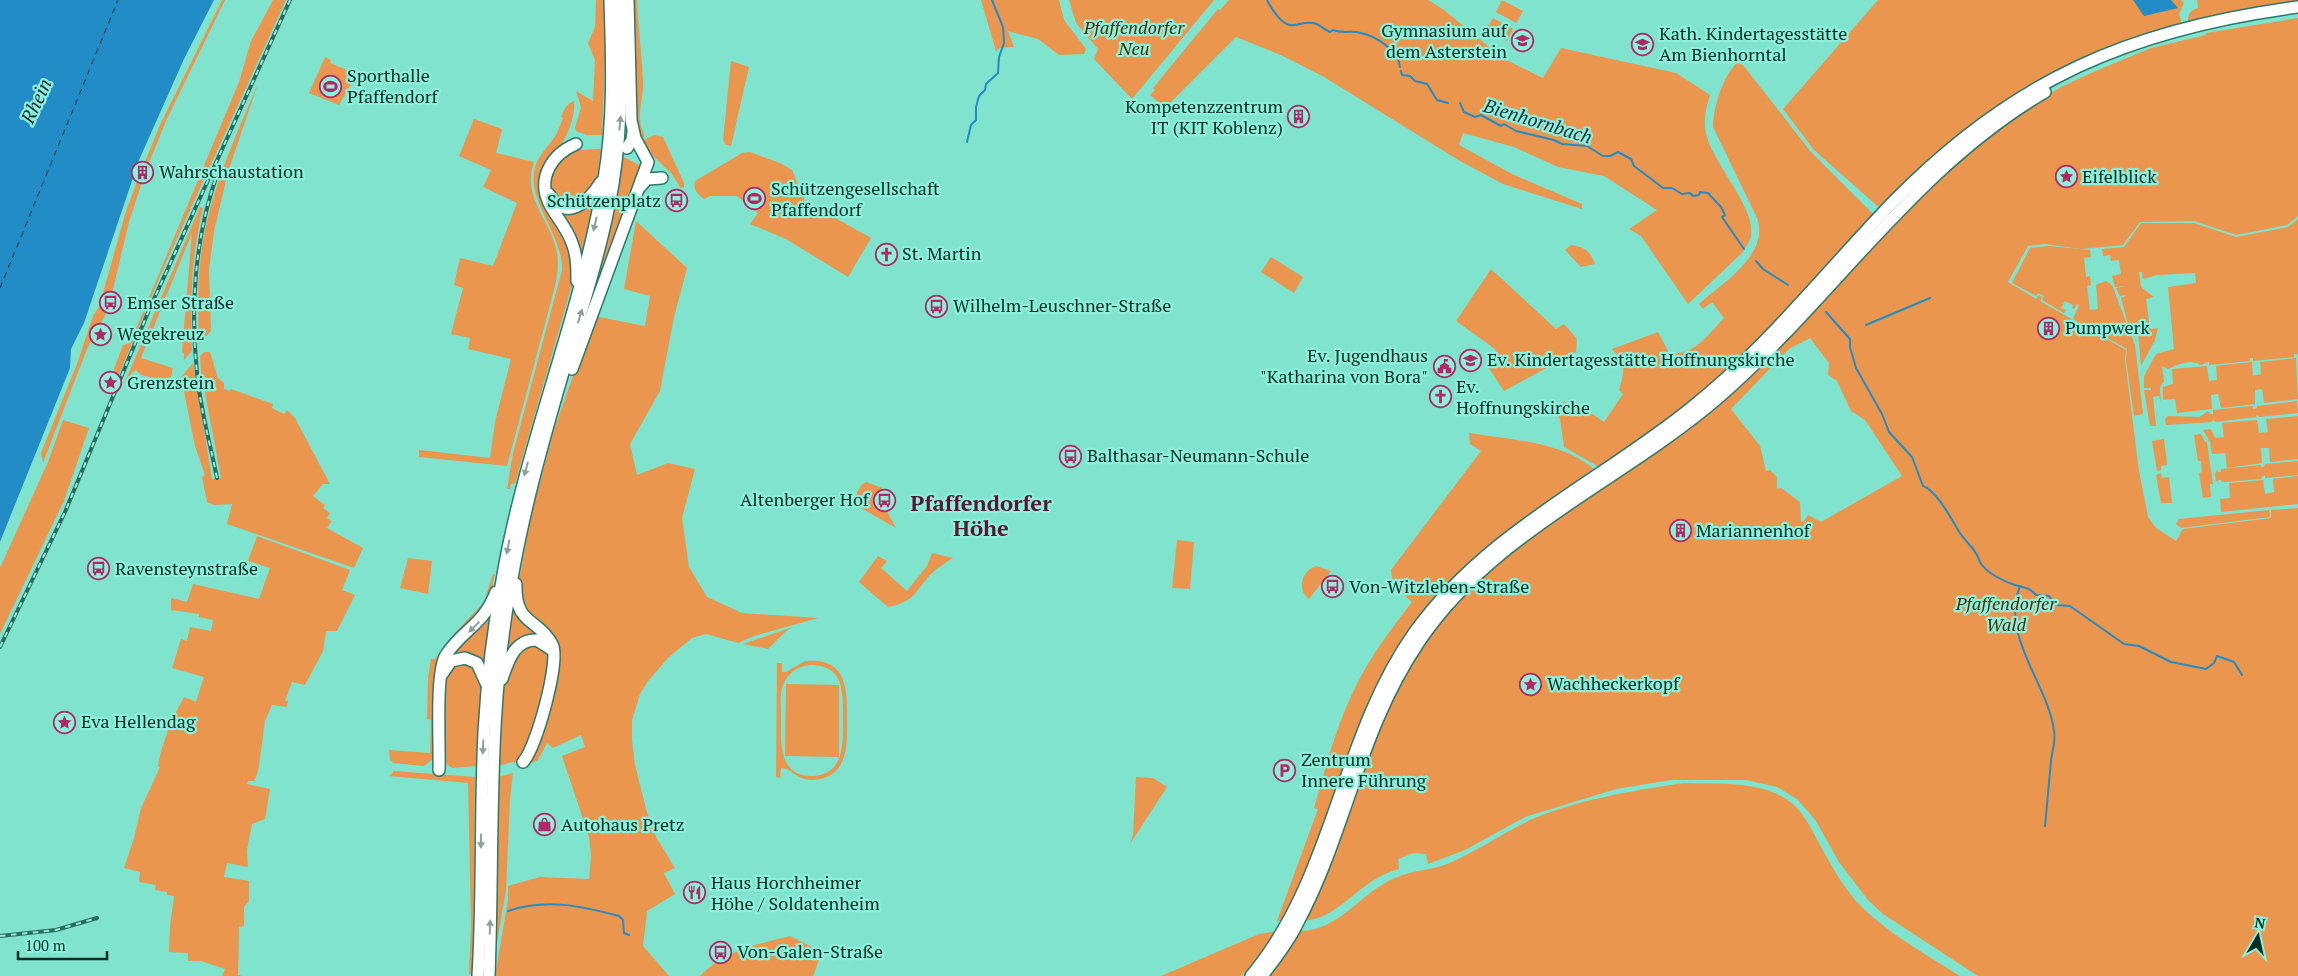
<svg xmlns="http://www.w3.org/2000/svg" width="2298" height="976" viewBox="0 0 2298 976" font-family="'PT Serif',serif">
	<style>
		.green { fill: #ea964f; fill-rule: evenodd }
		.water { fill: #228cc6 }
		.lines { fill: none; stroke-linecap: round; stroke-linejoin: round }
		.stream { stroke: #228cc6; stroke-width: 2 }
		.ferry { stroke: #192e3c; stroke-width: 1; stroke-dasharray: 6 5; stroke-linecap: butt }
		.highway-casing { stroke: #2a796b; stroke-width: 14 }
		.highway { stroke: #fff; stroke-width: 11 }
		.rail-casing { stroke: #2b6a5e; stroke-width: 4 }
		.rail { stroke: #8cf0db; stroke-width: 2; stroke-dasharray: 5.5; stroke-linecap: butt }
		.oneway { fill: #8ca09d }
		.labels { text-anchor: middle; stroke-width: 4.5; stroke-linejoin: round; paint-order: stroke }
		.park-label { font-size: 18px; font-style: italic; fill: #522b04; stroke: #8cf0db }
		.poi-label { font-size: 18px; fill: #002d25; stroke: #8cf0db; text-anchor: start }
		.water-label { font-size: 19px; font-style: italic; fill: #192e3c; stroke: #8cf0db }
		.district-label { font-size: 22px; font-weight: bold; fill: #581632; stroke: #8cf0db }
	</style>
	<rect width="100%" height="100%" fill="#7fe3ce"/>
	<g class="green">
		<polygon points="222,0 225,0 166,121 146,170 142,169 160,125"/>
		<polygon points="273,0 286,0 164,267 118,377 114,369 123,345 130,343 239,82 251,41"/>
		<polygon points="596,0 605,0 606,29 602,135 587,135 576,131 575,128 581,107 576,91 593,101 595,60 588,43 595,27"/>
		<path d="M631 0H637C638 28 642 55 643 82 644 104 634 114 645 136L641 139 636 135Z"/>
		<polygon points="981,0 1059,0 1064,20 1086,49 1084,54 1059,55 1038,39 1008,31 1014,47 1000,48 996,51"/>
		<polygon points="1069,0 1214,0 1132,99 1094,59 1098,49 1076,23"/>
		<path d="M1229 0H1428L1444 10 1504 59 1543 78 1561 48 1676 73 1710 95C1706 108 1703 120 1706 133 1712 163 1756 207 1751 236 1750 242 1745 248 1742 253L1688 304 1641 236 1629 229 1657 210 1604 176 1558 167 1514 147 1463 133 1459 145 1512 174 1582 204V209L1503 184 1460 161 1324 77 1283 56 1236 37 1165 108 1150 95 1155 90 1153 88 1218 9 1220 10Z"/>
		<polygon points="1502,0 1523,11 1516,23 1496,12"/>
		<polygon points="1878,0 2181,0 2184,3 2179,14 2182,24 2071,66 1883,211 1814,150 1783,109"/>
		<path d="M2197 0H2298V4L2188 22C2188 14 2190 10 2198 8Z"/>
		<polygon points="1493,18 1513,29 1507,41 1486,30"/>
		<path d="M2298 18V216L2287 225 2236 235 2194 221 2140 222 2123 245 2081 249 2045 244 2028 246 2008 282 2036 299 2039 295 2042 297 2040 301 2126 350 2125 360 2139 471 2148 517 2156 528 2176 541 2183 529 2271 518V510L2298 508V976H1978L1883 914 1868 900 1839 862 1816 821 1797 799 1777 787 1746 780H1671L1616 789 1525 817 1465 850 1428 864 1426 854 1414 853 1398 859 1399 869C1358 879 1343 918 1303 921L1388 701 1447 608 1496 559 1635 467 1662 443 1938 174 2036 102 2061 87 2091 73 2151 48 2206 35V33ZM1810 338 1829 363 1828 375 1837 381 1851 411 1865 420 1902 476 1821 522 1808 515 1804 521 1801 522 1800 502 1781 488 1777 489V477L1770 470 1766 471 1760 446 1731 409 1789 349Z"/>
		<polygon points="325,57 331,60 330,63 357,74 339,105 309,93"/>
		<polygon points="731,61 749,67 731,146 726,145 723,140"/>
		<path d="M1737 63 1743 65 1811 152 1876 217 1778 324 1682 411 1599 467 1564 447 1560 419 1556 414 1564 401 1570 405 1574 401 1604 422 1623 394 1619 390C1625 371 1626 364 1612 349L1658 332 1669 353C1693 357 1709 334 1724 318L1712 302 1703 309 1699 304C1722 283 1770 255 1757 218L1713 127C1713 109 1723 75 1737 63Z"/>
		<path d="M258 84 228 172 214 231 209 270 211 331 199 344C198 312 197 279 202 248 211 190 235 137 258 84Z"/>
		<path d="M574 101C576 113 568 136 560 146 552 157 545 161 542 175L570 244 574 278 515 483 511 484 510 489H507L513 453 562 270C563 234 526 201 535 168 538 156 546 149 553 139 558 133 560 125 563 118L561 117C564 110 566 104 574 101Z"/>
		<path d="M474 119 502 129 496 153 534 162C522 197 548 217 556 248 560 264 557 279 553 294L507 466 419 457V450L490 458 495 422 511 359 468 349 470 338 451 334 463 288 454 285 460 258 493 266 517 203 483 187 491 170 459 156Z"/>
		<polygon points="654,135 663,137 684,183 684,188 680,187 672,174 649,152 642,141"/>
		<polygon points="601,149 597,180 589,196 567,205 553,197 548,179 550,174 564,157 575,150"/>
		<path d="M750 152 780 163 792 170 805 201 871 238 848 277 786 239 750 224 758 213 737 196H710L704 199C697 193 693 190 695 181L742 153Z"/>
		<polygon points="620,155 641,166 579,338"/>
		<polygon points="140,174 144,176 129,222 108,310 87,349 43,463 41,453 77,364 93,316 99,307 126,211"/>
		<polygon points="595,196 579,264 560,208"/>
		<path d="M200 207 203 208C191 258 190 301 192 351L184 360V353L182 352 192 233 141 358 173 368 170 382 141 375 136 370 133 372 124 384Z"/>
		<path d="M2298 219V356L2297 354H2294V357L2253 361V358H2250V361L2209 365V362L2200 365C2191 358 2177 365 2168 369L2162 366 2164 381 2160 387 2161 402 2159 396 2153 397 2156 426H2150L2144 390H2151V388H2144V376L2156 354 2174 349 2168 287 2196 283 2195 273 2157 275 2143 279 2142 272H2139L2141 287 2154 297 2146 299 2150 329 2158 328 2155 340 2141 366 2138 332H2135V338L2128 324 2121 298 2127 295 2120 296 2116 288 2126 286 2115 287 2112 276 2121 274 2119 260 2111 261 2110 255 2103 256 2102 249 2124 247 2141 223H2194L2236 237 2288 227Z"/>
		<polygon points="636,221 687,268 674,317 660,391 630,444 637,475 668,463 695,469 682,518 689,567 707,597 742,613 818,618 754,636 738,643 706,634 692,638 669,657 648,681 640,694 632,720 632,741 635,765 646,809 656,837 675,868 664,873 675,894 647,911 643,946 669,976 495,976 508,900 508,886 540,877 589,879 591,855 589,837 562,756 585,747 581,735 553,748 547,743 538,760 532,763 529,760 558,665 525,614 518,587 530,520 554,430 594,316 645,326 650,296 624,289"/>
		<path d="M1571 245C1585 247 1590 251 1595 264L1581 267 1565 250Z"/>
		<polygon points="2049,246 2090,250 2091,257 2084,258 2086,277 2090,276 2091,285 2087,286 2090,310 2098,309 2096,285 2106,281 2112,285 2135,345 2143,414 2134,416 2126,360 2127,349 2073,319 2079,305 2077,304 2074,309 2072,308 2073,305 2065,301 2061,308 2066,310 2064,313 2042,300 2044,296 2038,293 2036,296 2012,283 2030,248"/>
		<polygon points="1271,257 1303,277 1294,293 1261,272"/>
		<polygon points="1491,269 1556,329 1564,324 1577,339 1576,352 1504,391 1488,367 1496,354 1495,349 1456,321"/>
		<polygon points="204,352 210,352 218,378 224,383 224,389 229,391 231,389 273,404 272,408 284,414 287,410 295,418 330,484 323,484 313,496 325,505 323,508 330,513 327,518 332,521 327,528 363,548 354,568 227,524 232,504 214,505 207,502 202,477 205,475 195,446 181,377 193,363 212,479 221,478 201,372 200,356"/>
		<polygon points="2296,358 2298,399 2264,403 2262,389 2255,390 2255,404 2221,408 2218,394 2211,395 2212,409 2177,413 2175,399 2163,400 2163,387 2173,384 2172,369 2207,366 2209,381 2217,380 2216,366 2252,362 2253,376 2261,374 2260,362"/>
		<polygon points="2297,401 2298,413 2259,417 2257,415 2256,417 2216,422 2213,420 2212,422 2166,425 2165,419 2168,416 2199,417 2208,411 2210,414 2213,414 2213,410 2253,406 2253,409 2257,408 2257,406"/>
		<polygon points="2298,416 2298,459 2270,462 2269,448 2261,448 2262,463 2227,468 2225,453 2212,454 2210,442 2203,430 2211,429 2215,438 2224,437 2222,423 2257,420 2259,433 2268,432 2266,419"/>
		<polygon points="63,420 89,428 64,501 0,634 0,568 48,462"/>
		<path d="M1469 433C1511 440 1562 441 1595 470L1435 601 1285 921H1277L1318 809 1314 808C1326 767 1336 726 1355 688 1370 657 1391 629 1412 602L1393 585 1391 570 1481 451 1470 444Z"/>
		<polygon points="2201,434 2205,442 2207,442 2213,484 2210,484 2211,497 2203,498 2199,473 2202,472 2201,461 2198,461 2194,435"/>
		<polygon points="2164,439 2167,465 2161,466 2161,470 2157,471 2152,441"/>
		<polygon points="2298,461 2298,475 2265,478 2265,476 2262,476 2261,479 2225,482 2222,482 2221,480 2218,480 2218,482 2216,481 2215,474 2217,470 2218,472 2221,472 2221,469 2261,465 2261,467 2264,467 2265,464"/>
		<polygon points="2161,473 2162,478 2169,477 2172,503 2161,503 2156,475"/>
		<polygon points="2298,476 2298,504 2221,512 2220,499 2230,498 2229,483 2263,480 2265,494 2274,492 2273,479"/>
		<polygon points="866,482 882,488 885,507 896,528 852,503 861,485"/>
		<polygon points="2269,510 2270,517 2181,528 2176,524 2179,519"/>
		<path d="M257 536 350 570 342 590 355 595 337 631H326L323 651 305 685 292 682 285 701H288L287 707 272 705 265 721 258 772 254 781H248L247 784 270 789 265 819 252 824 247 850 248 867 227 863 224 877 249 881V901L244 907V926L239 927 238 975 242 976H222L225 969 201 961H188V953L169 952 170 926 174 896 167 895V892L155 890 156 885 139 882 140 872 124 868 134 838 141 808 160 767 158 766C162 742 172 718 184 697L196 702 204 677 172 668 181 639 187 641 190 627 211 631 213 620 199 617V614L171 610V598L187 602 193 584 259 599 270 568 248 561Z"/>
		<polygon points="1177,540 1194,542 1190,589 1172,588"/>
		<path d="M932 553 953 558C945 563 937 568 930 575 914 593 914 602 888 607L859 582 878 556 887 561 881 568 907 591 927 566Z"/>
		<polygon points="408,558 432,561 428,594 400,588"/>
		<path d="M1316 566 1331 571 1309 599C1296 589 1302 571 1316 566Z"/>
		<polygon points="493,574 495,574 489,601 449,647 434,758 424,766 393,763 390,759 389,750 430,753 431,720 427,719 428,677 431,659 435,659 454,634 484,602"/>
		<polygon points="513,604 544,637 506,656"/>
		<polygon points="491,609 483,668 447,660"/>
		<polygon points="793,627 785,632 768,649 743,644"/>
		<path d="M530 643 547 648 552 663 534 729 520 759 514 763 513 762 498 766C500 742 500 677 513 658 517 652 525 648 530 643Z"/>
		<path d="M805 661C847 657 847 688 847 719 847 742 849 773 820 779 798 784 793 768 781 768L780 778 776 777 777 663H782V672H786ZM812 665C845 666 843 694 843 719 843 741 845 774 814 776 777 778 781 740 781 716 781 704 779 689 786 679 792 670 802 665 812 665Z"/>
		<polygon points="470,662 481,677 476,766 452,768 444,762 445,674 450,665"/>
		<polygon points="786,684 839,685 839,757 785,756"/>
		<polygon points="394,771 475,777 473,975 469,974 471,924 468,783 389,776"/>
		<polygon points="513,773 510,799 506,891 496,948 498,777"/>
		<polygon points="1136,777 1153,778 1167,787 1130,844 1133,834"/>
		<path d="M1685 783C1720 784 1771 780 1797 808 1807 819 1814 834 1821 847 1831 865 1842 885 1856 901 1885 932 1924 953 1960 976H1268L1298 931C1337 933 1361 892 1395 878 1413 870 1433 870 1450 863 1476 851 1499 836 1524 823 1569 801 1635 790 1685 783Z"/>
		<polygon points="1279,931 1265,952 1241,976 1161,976 1259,934"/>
		<path d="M790 936 822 952 813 976H700C724 951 758 944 790 936Z"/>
	</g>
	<g class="water">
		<polygon points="0,0 214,0 184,59 139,160 84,323 71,349 70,368 0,542"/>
		<polygon points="2133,0 2171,0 2178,8 2144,16"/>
	</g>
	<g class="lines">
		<g class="stream">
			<path d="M1267 0C1271 8 1283 28 1294 25 1301 24 1305 22 1313 23 1320 24 1323 29 1330 32L1333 30C1343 34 1352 30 1361 33 1376 36 1399 51 1400 67"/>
			<polyline points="1401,71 1402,75 1410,76 1415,81 1427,84 1437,100 1448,103"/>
			<polyline points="1460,103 1464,112 1475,117 1481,115 1501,126 1504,124 1516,131 1554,140 1562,144 1587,146 1603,156 1610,156 1618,152 1631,159 1634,166 1663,188 1672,188 1682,194 1690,193 1693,196 1699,195 1700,192 1708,193 1721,207 1725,215 1722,217 1744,249"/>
			<polyline points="967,142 971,125 976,120 976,107 979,96 985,90 986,84 998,73 999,57 1004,43 1003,27 992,0"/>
			<polyline points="1756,261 1763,269 1788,285"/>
			<path d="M1826 312 1850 339V347L1856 368 1882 414 1889 432 1912 457 1923 486C1936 490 1951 518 1958 530 1963 539 1972 546 1977 555 1979 558 1979 562 1982 565 1989 574 2005 582 2015 585 2025 588 2029 587 2036 595L2049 596 2056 605 2070 606 2124 644 2139 646 2171 662 2206 669 2214 663 2217 656 2234 662 2242 675"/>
			<polyline points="1866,325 1930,298"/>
			<path d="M2020 586C2000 637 2048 683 2054 731 2056 740 2052 752 2051 761 2049 783 2047 804 2045 826"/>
			<path d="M508 911C545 898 582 906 619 916L623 920 624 933 629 935"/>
		</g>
		<polyline class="ferry" points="0,288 118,0"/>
		<defs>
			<g id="highway">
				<path d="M576 144C552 154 537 178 549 203 556 217 567 228 572 243 577 255 577 268 577 281"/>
				<polyline points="627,148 632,140 633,132"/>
				<polyline points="639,188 647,179 662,178"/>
				<path d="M549 194C566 224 589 201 601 182"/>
				<polyline points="572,369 648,162 635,138 631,120 628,0"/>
				<path d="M516 584C515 626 537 617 552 644 561 659 536 749 523 762"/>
				<polyline points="443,673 451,661 465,658 477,663 486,683"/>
				<path d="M502 679C508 662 514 639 537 640L551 649"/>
				<path d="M439 770C440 746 435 672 446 655 463 629 483 626 496 592"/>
				<path d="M478 976C483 895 480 813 484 732 487 678 494 623 504 569 528 437 582 311 604 179 614 120 612 60 610 0"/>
				<path d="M489 976C494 845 487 714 511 584 523 513 542 445 562 376 581 312 602 249 613 184 623 122 621 62 619 0"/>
				<path d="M1251 976C1334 877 1340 738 1414 633 1485 533 1598 483 1691 408 1768 347 1827 270 1895 200 2014 79 2131 29 2298 7"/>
				<path d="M1262 976C1274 960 1287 944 1296 926 1346 834 1358 732 1419 642 1493 532 1620 482 1718 398 1831 300 1913 169 2045 92"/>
			</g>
		</defs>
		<use href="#highway" class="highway-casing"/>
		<use href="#highway" class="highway"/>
		<defs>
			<g id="rail">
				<path d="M217 478C210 443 200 408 197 373 190 307 195 235 218 172"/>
				<polyline points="0,647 65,512 149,310 290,0"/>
				<polyline points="0,936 56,930 97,918"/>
			</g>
		</defs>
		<use href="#rail" class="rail-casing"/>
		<use href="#rail" class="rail"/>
	</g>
	<defs><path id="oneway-solid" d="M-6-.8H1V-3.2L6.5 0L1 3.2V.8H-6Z" transform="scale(1.25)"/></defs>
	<g class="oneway">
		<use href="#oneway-solid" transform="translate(620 123) rotate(-85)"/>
		<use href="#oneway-solid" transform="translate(595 224) rotate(103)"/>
		<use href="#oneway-solid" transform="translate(580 316) rotate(-73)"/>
		<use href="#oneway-solid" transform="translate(526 469) rotate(105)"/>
		<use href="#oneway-solid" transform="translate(508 547) rotate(101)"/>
		<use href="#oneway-solid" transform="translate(474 627) rotate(136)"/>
		<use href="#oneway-solid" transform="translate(483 747) rotate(92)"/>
		<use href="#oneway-solid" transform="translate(481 841) rotate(91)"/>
		<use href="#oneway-solid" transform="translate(490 927) rotate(-88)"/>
	</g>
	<defs>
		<symbol id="school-ring" viewBox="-11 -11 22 22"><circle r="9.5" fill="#8cf0db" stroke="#b22866" stroke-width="1.5"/><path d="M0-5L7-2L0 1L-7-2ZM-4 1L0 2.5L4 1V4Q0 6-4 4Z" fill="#b22866"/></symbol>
		<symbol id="stadium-ring" viewBox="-11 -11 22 22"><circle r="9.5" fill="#8cf0db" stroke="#b22866" stroke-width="1.5"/><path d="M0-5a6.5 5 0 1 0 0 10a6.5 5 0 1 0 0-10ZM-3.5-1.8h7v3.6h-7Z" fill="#b22866"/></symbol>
		<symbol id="building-ring" viewBox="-11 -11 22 22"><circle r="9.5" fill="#8cf0db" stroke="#b22866" stroke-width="1.5"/><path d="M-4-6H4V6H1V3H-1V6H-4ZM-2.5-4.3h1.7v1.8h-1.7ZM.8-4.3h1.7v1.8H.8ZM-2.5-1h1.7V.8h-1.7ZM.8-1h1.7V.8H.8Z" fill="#b22866"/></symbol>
		<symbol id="sight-ring" viewBox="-11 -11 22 22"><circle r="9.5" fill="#8cf0db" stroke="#b22866" stroke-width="1.5"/><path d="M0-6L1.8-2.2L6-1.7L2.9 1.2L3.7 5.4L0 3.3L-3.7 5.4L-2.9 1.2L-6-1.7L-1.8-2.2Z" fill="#b22866"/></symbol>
		<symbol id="bus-ring" viewBox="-11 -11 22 22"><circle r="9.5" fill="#8cf0db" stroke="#b22866" stroke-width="1.5"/><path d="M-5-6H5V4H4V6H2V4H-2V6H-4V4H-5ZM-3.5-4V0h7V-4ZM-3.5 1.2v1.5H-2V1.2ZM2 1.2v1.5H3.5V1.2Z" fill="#b22866"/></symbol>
		<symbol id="church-ring" viewBox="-11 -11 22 22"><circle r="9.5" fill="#8cf0db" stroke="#b22866" stroke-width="1.5"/><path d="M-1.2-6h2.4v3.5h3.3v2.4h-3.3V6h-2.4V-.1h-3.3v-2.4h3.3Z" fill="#b22866"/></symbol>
		<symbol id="civic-ring" viewBox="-11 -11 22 22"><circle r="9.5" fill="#8cf0db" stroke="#b22866" stroke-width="1.5"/><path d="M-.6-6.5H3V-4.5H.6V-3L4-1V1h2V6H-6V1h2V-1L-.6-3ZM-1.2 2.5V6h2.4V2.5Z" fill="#b22866"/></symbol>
		<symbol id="parking-ring" viewBox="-11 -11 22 22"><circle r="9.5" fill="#8cf0db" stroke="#b22866" stroke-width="1.5"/><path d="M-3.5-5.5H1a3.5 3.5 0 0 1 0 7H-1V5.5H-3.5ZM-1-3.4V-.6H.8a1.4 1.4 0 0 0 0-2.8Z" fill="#b22866"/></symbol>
		<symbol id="shop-ring" viewBox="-11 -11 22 22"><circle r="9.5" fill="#8cf0db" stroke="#b22866" stroke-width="1.5"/><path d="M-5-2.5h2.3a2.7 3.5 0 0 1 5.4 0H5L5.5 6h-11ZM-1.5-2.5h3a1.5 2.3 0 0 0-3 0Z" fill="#b22866"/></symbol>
		<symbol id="restaurant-ring" viewBox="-11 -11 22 22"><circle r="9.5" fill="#8cf0db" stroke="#b22866" stroke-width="1.5"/><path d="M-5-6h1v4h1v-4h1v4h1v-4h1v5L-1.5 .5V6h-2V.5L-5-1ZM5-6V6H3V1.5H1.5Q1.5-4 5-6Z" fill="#b22866"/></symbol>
	</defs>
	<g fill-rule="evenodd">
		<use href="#school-ring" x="1510" y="28" width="25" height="25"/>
		<use href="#school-ring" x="1630" y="32" width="25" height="25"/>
		<use href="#stadium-ring" x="318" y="74" width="25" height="25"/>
		<use href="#building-ring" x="1286" y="104" width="25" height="25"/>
		<use href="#building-ring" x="130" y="160" width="25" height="25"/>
		<use href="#sight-ring" x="2054" y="164" width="25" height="25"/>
		<use href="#stadium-ring" x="742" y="186" width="25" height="25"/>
		<use href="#bus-ring" x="664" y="188" width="25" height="25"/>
		<use href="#church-ring" x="874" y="242" width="25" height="25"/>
		<use href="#bus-ring" x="98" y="290" width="25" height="25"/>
		<use href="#bus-ring" x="924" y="294" width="25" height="25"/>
		<use href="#building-ring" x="2036" y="316" width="25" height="25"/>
		<use href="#sight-ring" x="88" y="322" width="25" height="25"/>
		<use href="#school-ring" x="1458" y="348" width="25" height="25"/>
		<use href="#civic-ring" x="1432" y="354" width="25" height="25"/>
		<use href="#sight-ring" x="98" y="370" width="25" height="25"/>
		<use href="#church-ring" x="1428" y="384" width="25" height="25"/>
		<use href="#bus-ring" x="1058" y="444" width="25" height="25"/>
		<use href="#bus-ring" x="872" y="488" width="25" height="25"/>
		<use href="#building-ring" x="1668" y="518" width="25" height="25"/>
		<use href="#bus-ring" x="86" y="556" width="25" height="25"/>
		<use href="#bus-ring" x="1320" y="574" width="25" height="25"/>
		<use href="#sight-ring" x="1518" y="672" width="25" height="25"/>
		<use href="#sight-ring" x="52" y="710" width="25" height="25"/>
		<use href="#parking-ring" x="1272" y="758" width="25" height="25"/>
		<use href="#shop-ring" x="532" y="812" width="25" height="25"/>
		<use href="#restaurant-ring" x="682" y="880" width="25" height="25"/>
		<use href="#bus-ring" x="708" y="940" width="25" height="25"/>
	</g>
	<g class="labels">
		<g class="park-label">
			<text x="1134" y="34">Pfaffendorfer<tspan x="1134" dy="21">Neu</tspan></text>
			<text x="2006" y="610">Pfaffendorfer<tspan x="2006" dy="21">Wald</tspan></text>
		</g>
		<g class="poi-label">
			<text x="1507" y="37" text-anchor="end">Gymnasium auf<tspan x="1507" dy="21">dem Asterstein</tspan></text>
			<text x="1659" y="40">Kath. Kindertagesstätte<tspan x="1659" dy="21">Am Bienhorntal</tspan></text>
			<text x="347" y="82">Sporthalle<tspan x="347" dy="21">Pfaffendorf</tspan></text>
			<text x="1283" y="113" text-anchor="end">Kompetenzzentrum<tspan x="1283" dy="21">IT (KIT Koblenz)</tspan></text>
			<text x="159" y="178">Wahrschaustation</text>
			<text x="2082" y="183">Eifelblick</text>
			<text x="771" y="195">Schützengesellschaft<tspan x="771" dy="21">Pfaffendorf</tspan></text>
			<text x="661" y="207" text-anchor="end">Schützenplatz</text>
			<text x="902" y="260">St. Martin</text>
			<text x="127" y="309">Emser Straße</text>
			<text x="953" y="312">Wilhelm-Leuschner-Straße</text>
			<text x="2065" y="334">Pumpwerk</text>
			<text x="117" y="340">Wegekreuz</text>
			<text x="1428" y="362" text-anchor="end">Ev. Jugendhaus<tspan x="1428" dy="21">"Katharina von Bora"</tspan></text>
			<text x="1487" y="366">Ev. Kindertagesstätte Hoffnungskirche</text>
			<text x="127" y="389">Grenzstein</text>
			<text x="1456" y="393">Ev.<tspan x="1456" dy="21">Hoffnungskirche</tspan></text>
			<text x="1087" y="462">Balthasar-Neumann-Schule</text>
			<text x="869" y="506" text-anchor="end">Altenberger Hof</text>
			<text x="1696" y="537">Mariannenhof</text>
			<text x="115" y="575">Ravensteynstraße</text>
			<text x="1349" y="593">Von-Witzleben-Straße</text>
			<text x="1547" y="690">Wachheckerkopf</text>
			<text x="81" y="728">Eva Hellendag</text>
			<text x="1301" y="766">Zentrum<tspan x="1301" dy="21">Innere Führung</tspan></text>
			<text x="561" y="831">Autohaus Pretz</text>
			<text x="711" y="889">Haus Horchheimer<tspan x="711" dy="21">Höhe / Soldatenheim</tspan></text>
			<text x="737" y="958">Von-Galen-Straße</text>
		</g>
		<g class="water-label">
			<text transform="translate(36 101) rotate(-65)" y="7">Rhein</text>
			<text transform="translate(1538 121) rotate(17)" y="7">Bienhornbach</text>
		</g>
		<g class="district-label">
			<text x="981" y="511">Pfaffendorfer<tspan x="981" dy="25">Höhe</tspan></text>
		</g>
	</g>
	<g transform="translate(2258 936) rotate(9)" stroke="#8cf0db" stroke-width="4" paint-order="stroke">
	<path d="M0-4L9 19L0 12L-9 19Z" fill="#002d25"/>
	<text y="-8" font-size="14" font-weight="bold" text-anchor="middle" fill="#002d25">N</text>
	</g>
	<path d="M18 951v8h89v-8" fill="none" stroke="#002d25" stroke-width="2.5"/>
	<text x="25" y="951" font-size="15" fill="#002d25" stroke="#8cf0db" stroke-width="4" paint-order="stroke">100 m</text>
</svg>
